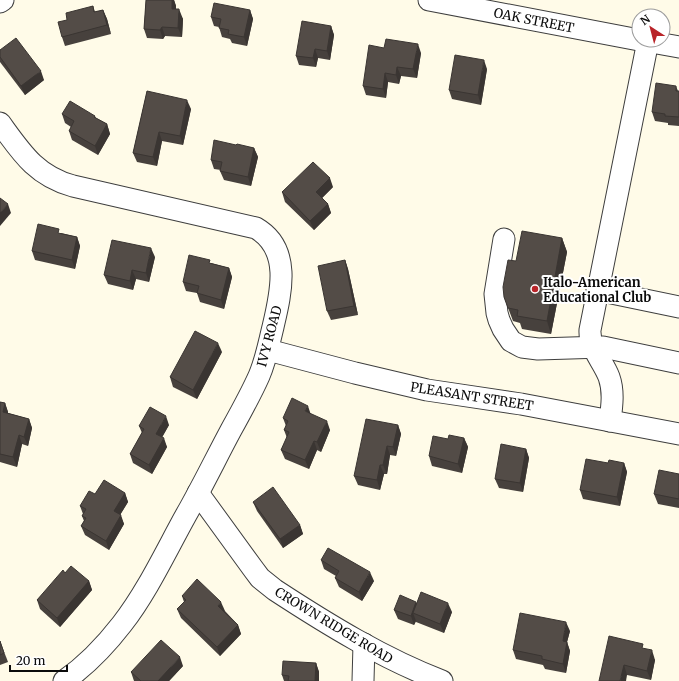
<svg xmlns="http://www.w3.org/2000/svg" width="679" height="681" viewBox="0 0 679 681" font-family="Merriweather,serif">
	<style>
		.lines { fill: none; stroke-linecap: round; stroke-linejoin: round }
		.minor-casing { stroke: #3e3e3e; stroke-width: 23 }
		.minor { stroke: #fff; stroke-width: 21 }
		.wall { fill: #47413d }
		.shaded-wall { fill: #3a3532 }
		.building { fill: #534c47; stroke: #3a3532 }
		.poi-dot { fill: #b92429; stroke: #fff; stroke-width: 1.5 }
		.labels { text-anchor: middle; stroke-width: 4; stroke-linejoin: round; paint-order: stroke }
		.street-label { font-size: 13px; fill: #0b0b0b; stroke: #fff }
		.poi-label { font-size: 13px; font-weight: bold; fill: #0b0b0b; stroke: #fff; text-anchor: start }
	</style>
	<rect width="100%" height="100%" fill="#fffbe8"/>
	<g class="lines">
		<defs>
			<g id="minor">
				<polyline points="429,0 639,40"/>
				<polyline points="0,2 3,0"/>
				<polyline points="640,40 679,47"/>
				<path d="M0 123C21 152 36 176 73 186L256 228C292 249 281 293 273 327 269 343 266 360 259 376 251 394 241 412 231 430 216 458 202 487 186 515 166 551 147 592 122 624 105 646 87 665 64 681"/>
				<polyline points="504,239 495,294 497,313 499,320 503,329 511,341 522,347 538,349 603,347 679,363"/>
				<polyline points="597,290 679,307"/>
				<polyline points="268,350 355,373 427,390 521,404 679,434"/>
				<path d="M610 421C612 406 614 391 609 377 603 361 589 348 590 330L648 41"/>
				<path d="M198 493 254 570 260 578 275 590C327 624 384 659 442 681"/>
				<polyline points="363,681 364,644"/>
			</g>
		</defs>
		<use href="#minor" class="minor-casing"/>
		<use href="#minor" class="minor"/>
	</g>
	<g class="wall">
		<polygon points="146,0 174,0 176,6 176,9 183,19 182,37 165,36 163,39 147,38 144,29"/>
		<polygon points="93,6 95,12 103,10 107,19 111,34 65,46 62,37 67,20"/>
		<polygon points="250,10 253,19 247,46 232,43 230,39 222,37 219,27 214,26 211,17"/>
		<polygon points="331,26 334,35 330,60 318,58 316,67 299,65 296,56"/>
		<polygon points="384,48 421,53 417,78 401,76 399,84 388,82 386,98 366,95 363,86"/>
		<polygon points="0,50 44,80 25,95 0,62"/>
		<polygon points="487,69 481,105 452,99 449,90"/>
		<polygon points="676,86 678,91 679,91 679,126 668,125 668,123 655,121 652,112"/>
		<polygon points="147,91 191,109 183,145 162,141 157,166 137,162 133,153"/>
		<polygon points="62,114 95,116 96,118 107,124 110,134 98,155 72,140 69,131 71,127 65,123"/>
		<polygon points="236,145 254,148 258,157 251,186 224,180 220,171 221,170 214,169 211,160"/>
		<polygon points="333,187 322,198 328,204 331,213 314,230 285,202 282,192"/>
		<polygon points="61,233 77,237 80,246 75,269 35,260 32,251"/>
		<polygon points="562,238 567,252 551,334 522,329 520,323 513,321 504,297 516,261"/>
		<polygon points="155,257 149,282 136,279 133,290 108,284 104,275"/>
		<polygon points="345,260 348,269 358,315 331,320 327,311"/>
		<polygon points="211,263 229,268 232,277 224,309 200,302 197,293 186,291 183,282"/>
		<polygon points="222,352 197,399 173,387 170,377"/>
		<polygon points="0,402 5,403 8,412 8,413 29,419 32,428 28,446 22,444 17,467 0,462"/>
		<polygon points="311,414 330,430 321,452 317,450 309,469 285,459 281,450 287,438 284,430 286,426 283,418"/>
		<polygon points="169,425 162,437 167,447 152,474 133,463 130,454 142,433 139,426"/>
		<polygon points="398,425 401,434 396,456 390,455 387,474 384,474 380,490 358,485 354,476"/>
		<polygon points="464,438 468,447 462,473 432,466 429,456 448,439"/>
		<polygon points="526,449 529,458 523,492 499,488 495,479"/>
		<polygon points="608,463 624,463 627,472 620,506 583,499 580,490"/>
		<polygon points="679,474 679,508 658,504 654,494"/>
		<polygon points="125,493 128,502 120,515 124,524 109,550 85,535 81,526 84,521 82,516 83,514 80,506 95,494"/>
		<polygon points="253,502 300,525 303,534 283,548 257,511"/>
		<polygon points="321,560 374,581 362,601 339,587 335,578 336,576 324,569"/>
		<polygon points="65,573 89,581 92,590 60,627 40,609 37,600"/>
		<polygon points="182,596 225,611 238,625 241,634 220,656 181,618 177,609 184,602"/>
		<polygon points="416,603 452,612 444,633 416,622 416,621 414,625 398,619 394,610"/>
		<polygon points="570,631 567,642 570,651 566,673 545,669 543,665 516,659 513,650"/>
		<polygon points="0,641 8,662 0,665"/>
		<polygon points="645,649 655,660 651,680 627,675 599,681"/>
		<polygon points="316,663 319,672 319,681 284,681 282,675"/>
		<polygon points="183,666 169,681 134,681 131,672"/>
	</g>
	<g class="shaded-wall">
		<polygon points="172,0 174,0 176,6 175,18 172,9"/>
		<polygon points="179,9 183,19 182,37 178,28"/>
		<polygon points="103,10 107,19 111,34 107,25"/>
		<polygon points="250,10 253,19 247,46 244,37"/>
		<polygon points="331,26 334,35 330,60 327,51"/>
		<polygon points="162,27 165,36 163,39 160,30"/>
		<polygon points="418,44 421,53 417,78 413,69"/>
		<polygon points="315,49 318,58 316,67 313,58"/>
		<polygon points="484,60 487,69 481,105 478,95"/>
		<polygon points="397,67 401,76 399,84 396,75"/>
		<polygon points="41,71 44,80 25,95 21,86"/>
		<polygon points="385,73 388,82 386,98 383,89"/>
		<polygon points="187,100 191,109 183,145 180,136"/>
		<polygon points="107,124 110,134 98,155 95,146"/>
		<polygon points="159,132 162,141 157,166 153,157"/>
		<polygon points="254,148 258,157 251,186 248,177"/>
		<polygon points="330,178 333,187 319,201 316,192"/>
		<polygon points="8,204 11,213 0,226 0,213"/>
		<polygon points="328,204 331,213 314,230 310,221"/>
		<polygon points="77,237 80,246 75,269 72,260"/>
		<polygon points="562,238 567,252 551,334 547,321"/>
		<polygon points="151,248 155,257 149,282 146,273"/>
		<polygon points="345,260 348,269 358,315 354,306"/>
		<polygon points="229,268 232,277 224,309 221,300"/>
		<polygon points="132,270 136,279 133,290 130,281"/>
		<polygon points="218,343 222,352 197,399 193,390"/>
		<polygon points="5,403 8,412 6,421 3,412"/>
		<polygon points="308,406 311,415 305,411"/>
		<polygon points="166,416 169,425 159,443 156,434"/>
		<polygon points="29,419 32,428 28,446 24,437"/>
		<polygon points="327,421 330,430 321,452 317,442"/>
		<polygon points="398,425 401,434 396,456 393,447"/>
		<polygon points="19,435 22,444 17,467 13,457"/>
		<polygon points="164,438 167,447 152,474 149,465"/>
		<polygon points="464,438 468,447 462,473 458,464"/>
		<polygon points="314,441 317,450 309,469 305,460"/>
		<polygon points="387,446 390,455 387,474 383,465"/>
		<polygon points="526,449 529,458 523,492 520,483"/>
		<polygon points="624,463 627,472 620,506 617,497"/>
		<polygon points="380,465 384,474 380,490 377,480"/>
		<polygon points="125,493 128,502 117,520 114,511"/>
		<polygon points="121,515 124,524 109,550 106,541"/>
		<polygon points="300,525 303,534 283,548 280,539"/>
		<polygon points="370,572 374,581 362,601 359,592"/>
		<polygon points="89,581 92,590 60,627 57,618"/>
		<polygon points="221,602 225,611 221,615 218,606"/>
		<polygon points="416,602 419,611 413,613 416,621 414,625 411,616"/>
		<polygon points="448,603 452,612 444,633 440,624"/>
		<polygon points="566,622 570,631 567,642 570,651 566,673 563,664 563,641"/>
		<polygon points="238,625 241,634 220,656 217,647"/>
		<polygon points="652,650 655,660 651,680 647,671"/>
		<polygon points="180,657 183,666 169,681 158,681"/>
		<polygon points="316,663 319,672 319,681 315,681"/>
		<polygon points="624,665 627,675 626,681 620,681"/>
	</g>
	<g class="building">
		<polygon points="146,0 172,0 172,9 179,9 178,28 162,27 160,30 144,29"/>
		<polygon points="214,3 250,10 244,37 228,34 229,30 219,28 221,19 211,17"/>
		<polygon points="93,6 94,12 103,10 107,25 62,37 58,22 67,20 66,13"/>
		<polygon points="302,21 331,26 327,51 315,49 313,58 296,56"/>
		<polygon points="16,38 41,71 21,86 0,57 0,50"/>
		<polygon points="386,39 418,44 413,69 397,67 396,75 385,73 383,89 363,86 369,45 384,48"/>
		<polygon points="455,55 484,60 478,95 449,90"/>
		<polygon points="656,83 676,86 676,91 679,91 679,117 665,116 665,114 652,112"/>
		<polygon points="147,91 187,100 180,136 159,132 153,157 133,153"/>
		<polygon points="70,101 95,116 94,117 107,124 95,146 69,131 74,121 62,114"/>
		<polygon points="214,140 236,145 237,144 254,148 248,177 220,171 222,162 211,160"/>
		<polygon points="313,162 330,178 316,192 328,204 310,221 282,192"/>
		<polygon points="0,198 8,204 0,213"/>
		<polygon points="38,224 59,229 58,233 77,237 72,260 32,251"/>
		<polygon points="522,231 562,238 547,321 517,316 518,310 508,308 504,297 503,287 508,260 516,261"/>
		<polygon points="112,240 151,248 146,273 132,270 130,281 104,275"/>
		<polygon points="189,255 210,260 209,263 229,268 221,300 197,293 199,286 183,282"/>
		<polygon points="345,260 354,306 327,311 318,266"/>
		<polygon points="195,331 218,343 193,390 170,377"/>
		<polygon points="292,398 308,406 305,411 327,421 317,442 314,441 305,460 281,450 289,432 284,430 288,421 283,418"/>
		<polygon points="0,402 5,403 3,412 29,419 24,437 19,435 13,457 0,454"/>
		<polygon points="150,407 166,416 156,434 164,438 149,465 130,454 144,429 139,426"/>
		<polygon points="366,419 398,425 393,447 387,446 383,465 380,465 377,480 354,476"/>
		<polygon points="449,435 464,438 458,464 429,456 433,436 448,439"/>
		<polygon points="501,444 526,449 520,483 495,479"/>
		<polygon points="586,459 608,463 609,460 624,463 617,497 580,490"/>
		<polygon points="659,470 679,474 679,499 654,494"/>
		<polygon points="104,480 125,493 114,511 121,515 106,541 81,526 86,518 82,516 86,509 80,506 89,491 95,494"/>
		<polygon points="273,487 300,525 280,539 253,502"/>
		<polygon points="328,548 370,572 359,592 335,578 339,571 321,560"/>
		<polygon points="71,566 89,581 57,618 37,600 63,570 65,573"/>
		<polygon points="197,579 221,602 218,606 238,625 217,647 177,609 186,600 182,596"/>
		<polygon points="421,592 448,603 440,624 413,613"/>
		<polygon points="400,595 416,602 411,616 394,610"/>
		<polygon points="520,613 566,622 563,641 567,642 563,664 542,659 542,656 513,650"/>
		<polygon points="609,636 643,644 642,648 652,650 647,671 624,665 620,681 599,681"/>
		<polygon points="161,640 180,657 158,681 141,681 131,672"/>
		<polygon points="0,641 4,653 0,655"/>
		<polygon points="283,661 316,663 315,681 288,681 289,676 282,675"/>
	</g>
	<circle class="poi-dot" cx="535" cy="289" r="4"/>
	<g class="labels">
		<g class="street-label">
			<text transform="translate(534 20) rotate(11)" y="5">OAK STREET</text>
			<text transform="translate(269 336) rotate(-75)" y="5">IVY ROAD</text>
			<text transform="translate(472 396) rotate(9)" y="5">PLEASANT STREET</text>
			<text transform="translate(334 625) rotate(31)" y="5">CROWN RIDGE ROAD</text>
		</g>
		<g class="poi-label">
			<text x="543" y="287">Italo-American<tspan x="543" dy="15">Educational Club</tspan></text>
		</g>
	</g>
	<g transform="translate(651 28) rotate(324)"><circle r="19" fill="#ffffff" stroke="#9d9d9d"/>
	<path d="M0-3L7 15L0 10L-7 15Z" fill="#b92429"/>
	<text y="-6" font-size="11" font-weight="bold" text-anchor="middle" fill="#0b0b0b">N</text>
	</g>
	<path d="M10 665v6h57v-6" fill="none" stroke="#0b0b0b" stroke-width="2"/>
	<text x="16" y="665" font-size="12" fill="#0b0b0b" stroke="#ffffff" stroke-width="3" paint-order="stroke">20 m</text>
</svg>
